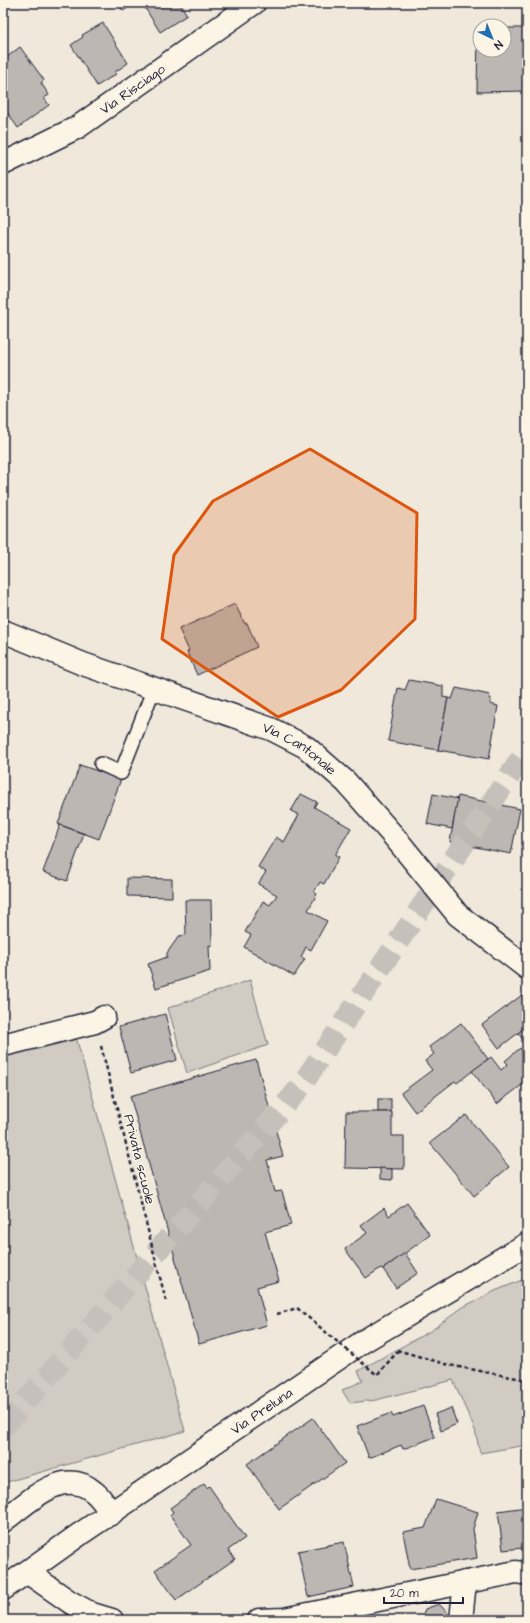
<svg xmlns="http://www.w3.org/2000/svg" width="530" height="1623" viewBox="0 0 530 1623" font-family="'Architects Daughter',sans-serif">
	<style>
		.green { fill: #d1cbc3; stroke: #7a767f }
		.building { fill: #bcb7b3; stroke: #22223b }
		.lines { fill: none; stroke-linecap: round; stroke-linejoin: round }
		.trunk-tunnel { stroke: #c6c0bb; stroke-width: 22; stroke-dasharray: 22 11; stroke-linecap: butt }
		.service-casing { stroke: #22223b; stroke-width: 16 }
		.minor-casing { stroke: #22223b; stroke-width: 25 }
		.tertiary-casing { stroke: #22223b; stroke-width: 25 }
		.path { stroke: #22223b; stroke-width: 2.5; stroke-dasharray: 4 3; stroke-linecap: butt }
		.service { stroke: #fcf5e5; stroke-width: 13 }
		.minor { stroke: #fcf5e5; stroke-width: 22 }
		.tertiary { stroke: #fcf5e5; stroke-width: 22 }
		.path-bridge { stroke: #22223b; stroke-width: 2.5; stroke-dasharray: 4 3; stroke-linecap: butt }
		.marked { fill: #de560e; fill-opacity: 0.2; stroke: #de560e; stroke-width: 3; stroke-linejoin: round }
		.labels { text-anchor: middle; stroke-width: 3; stroke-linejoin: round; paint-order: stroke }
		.street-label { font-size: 14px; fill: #22223b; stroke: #fcf5e5 }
	</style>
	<rect width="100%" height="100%" fill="#efe8db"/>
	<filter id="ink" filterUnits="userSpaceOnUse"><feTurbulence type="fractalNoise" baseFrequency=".025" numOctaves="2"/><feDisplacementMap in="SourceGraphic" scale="8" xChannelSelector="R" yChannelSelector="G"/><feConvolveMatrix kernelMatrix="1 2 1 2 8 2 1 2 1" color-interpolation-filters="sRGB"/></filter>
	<g filter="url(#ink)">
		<g class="green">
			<polygon points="250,980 268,1045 187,1073 168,1008"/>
			<polygon points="76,1037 185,1431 3,1483 3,1055"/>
			<polygon points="527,1278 527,1445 480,1453 475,1430 453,1380 376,1400 350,1403 342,1390 363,1381 358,1371 432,1330 463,1307 495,1291"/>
		</g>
		<g class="building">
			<polygon points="118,3 131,3 132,5 123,11"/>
			<polygon points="142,3 182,3 181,5 187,15 160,32"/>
			<polygon points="103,23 128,63 115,72 116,74 97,86 71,45 83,37 82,35"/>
			<polygon points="478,27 480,27 480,50 504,50 504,28 527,28 527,91 477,92"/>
			<polygon points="20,47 44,80 41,83 49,95 44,98 49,105 18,128 5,109 3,110 3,60"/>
			<polygon points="235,604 245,624 247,623 257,647 197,675 187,652 189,651 179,629"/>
			<polygon points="409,680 443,686 443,697 448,698 438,750 388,741 398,688 405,690"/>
			<polygon points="456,688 490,695 489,698 491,698 490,704 498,706 489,759 438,750 448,698 452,699"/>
			<polygon points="80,765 121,779 99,839 58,824"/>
			<polygon points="301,794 317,802 314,807 351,828 335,855 339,857 324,884 320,882 314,892 317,894 308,910 327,921 311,950 306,947 301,957 305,959 294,976 244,947 251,935 245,932 263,901 270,905 277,895 258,884 266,872 258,867 276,837 284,842 299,815 291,811"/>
			<polygon points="433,794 458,799 452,829 427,824"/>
			<polygon points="458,796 520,809 511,854 450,842"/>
			<polygon points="60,825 84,834 67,881 43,872"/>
			<polygon points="127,878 172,879 172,897 127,896"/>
			<polygon points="185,900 211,900 212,946 209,945 210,971 156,988 148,964 167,957 167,953 179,936 186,935"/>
			<polygon points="522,995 527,1001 527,1026 499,1048 482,1025"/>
			<polygon points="165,1014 177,1060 131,1073 119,1027"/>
			<polygon points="461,1023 488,1059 457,1083 455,1081 415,1112 401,1093 432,1070 425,1061 434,1054 429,1047"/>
			<polygon points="527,1026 527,1044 518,1033"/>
			<polygon points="520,1048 527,1057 527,1081 497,1104 472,1071 491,1057 501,1070 508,1064 505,1061"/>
			<polygon points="256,1060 283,1156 267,1160 275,1192 282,1191 291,1225 265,1232 279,1281 257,1287 267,1325 199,1344 130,1096"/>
			<rect x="378" y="1099" width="13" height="13"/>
			<polygon points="346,1112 392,1112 392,1136 404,1136 404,1169 345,1168"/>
			<polygon points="466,1115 509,1167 474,1196 430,1143"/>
			<polygon points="527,1132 527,1144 521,1137"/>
			<polygon points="380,1168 392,1169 392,1180 380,1179"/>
			<polygon points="407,1203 430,1235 383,1269 381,1268 366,1278 345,1249 367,1233 361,1225 384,1208 389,1216"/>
			<polygon points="405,1253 418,1273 396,1288 383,1269"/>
			<polygon points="423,1406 435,1437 403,1449 401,1445 369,1458 357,1426 391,1413 393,1417"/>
			<polygon points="451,1408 457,1424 441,1431 435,1414"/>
			<polygon points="313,1418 345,1463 279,1509 247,1464"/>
			<polygon points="204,1484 207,1488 209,1486 245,1538 228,1550 235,1559 176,1600 155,1570 191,1545 170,1515 173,1512 170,1508"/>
			<polygon points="436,1499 478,1512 473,1529 477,1558 410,1569 403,1532 425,1528"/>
			<polygon points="527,1507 527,1550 524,1551 523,1548 503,1550 498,1511"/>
			<polygon points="344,1542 354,1587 308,1597 298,1551"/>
			<polygon points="439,1604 453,1619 453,1620 426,1620 422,1616 425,1609"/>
		</g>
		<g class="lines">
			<polyline class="trunk-tunnel" points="3,1427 299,1089 527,750"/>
			<defs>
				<polyline id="service" points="101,764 121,773 154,688"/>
				<g id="minor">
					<path id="s1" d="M3 164 78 127 254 3"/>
					<path id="s2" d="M3 631 83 664 271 729 306 747 346 782 397 840 458 915 527 968"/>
					<polyline points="3,1045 95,1022 104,1017"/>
					<path d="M3 1521C28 1503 63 1465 94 1492 101 1497 106 1506 111 1514"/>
					<polyline points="27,1572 70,1602 92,1614 112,1620"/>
					<polyline points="259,1620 284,1619 516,1572 527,1574"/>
					<polyline points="461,1620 465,1582"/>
				</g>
				<g id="tertiary">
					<path id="s3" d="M3 1589 80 1534 364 1341 527 1244"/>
				</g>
			</defs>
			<use href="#service" class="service-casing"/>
			<use href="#minor" class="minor-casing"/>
			<use href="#tertiary" class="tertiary-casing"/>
			<g class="path">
				<polyline points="101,1046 166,1301"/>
				<polyline points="397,1350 449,1365 527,1380"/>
			</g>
			<use href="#service" class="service"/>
			<use href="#minor" class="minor"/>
			<use href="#tertiary" class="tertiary"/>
			<polyline class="path-bridge" points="277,1314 297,1308 377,1375 398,1351"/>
		</g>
	</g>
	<path class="marked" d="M310 449 417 513 415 619 341 690 278 717 162 639 174 555 213 501Z"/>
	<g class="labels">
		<g class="street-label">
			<text dy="5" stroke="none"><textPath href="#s1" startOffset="150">Via Risciago</textPath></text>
			<text dy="5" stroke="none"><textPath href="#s2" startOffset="320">Via Cantonale</textPath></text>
			<text transform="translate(140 1159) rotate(76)" y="5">Privata scuole</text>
			<text dy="5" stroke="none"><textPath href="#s3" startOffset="314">Via Preluna</textPath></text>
		</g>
	</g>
	<rect width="530" height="1623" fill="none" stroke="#fcf5e5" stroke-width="16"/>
	<rect x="8" y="8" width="514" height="1607" fill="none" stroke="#22223b" stroke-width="1.5" filter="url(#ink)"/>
	<g transform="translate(492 38) rotate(137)"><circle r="19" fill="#fcf5e5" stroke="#a5a1a1"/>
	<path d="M0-3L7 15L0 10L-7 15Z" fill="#1f6fb2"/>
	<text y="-6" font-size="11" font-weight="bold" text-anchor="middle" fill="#22223b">N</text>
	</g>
	<path d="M384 1597v6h79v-6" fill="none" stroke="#22223b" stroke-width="2"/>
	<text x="390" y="1597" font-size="12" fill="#22223b" stroke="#fcf5e5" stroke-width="3" paint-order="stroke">20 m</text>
</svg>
